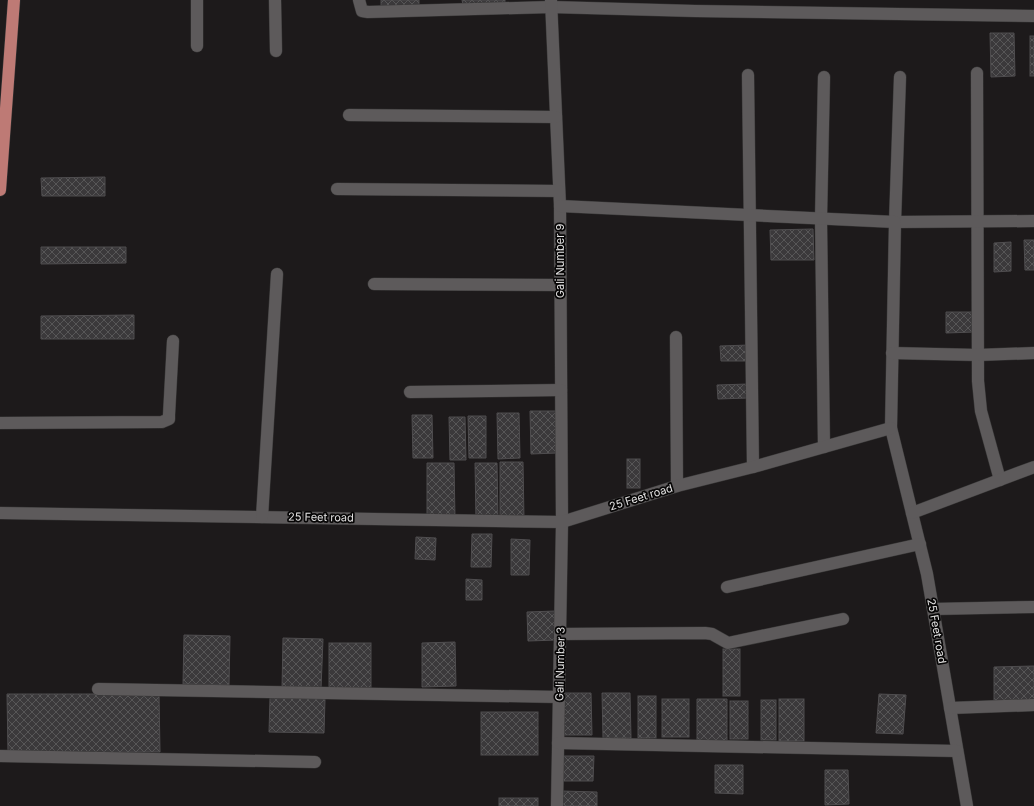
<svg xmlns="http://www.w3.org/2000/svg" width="1034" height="806" viewBox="0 0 1034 806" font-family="Inter,sans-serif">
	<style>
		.building { fill: url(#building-cross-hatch); stroke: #4f4d4f }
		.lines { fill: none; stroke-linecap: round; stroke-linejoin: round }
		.minor-casing { stroke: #383737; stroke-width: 13 }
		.major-casing { stroke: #383737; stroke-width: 13 }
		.minor { stroke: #5d5a5b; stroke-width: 12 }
		.major { stroke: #be7a75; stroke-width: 12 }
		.labels { text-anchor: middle; stroke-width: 3.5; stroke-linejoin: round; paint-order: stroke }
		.street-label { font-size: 11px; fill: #e4e3e3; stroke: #070606 }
	</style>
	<defs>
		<pattern id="building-cross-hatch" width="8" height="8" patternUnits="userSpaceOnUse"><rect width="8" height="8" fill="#3b393b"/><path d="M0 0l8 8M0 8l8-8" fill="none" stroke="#575657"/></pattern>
	</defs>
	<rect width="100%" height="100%" fill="#1d1a1b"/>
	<g class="building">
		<polygon points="381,0 419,0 419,5 381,6"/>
		<polygon points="462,0 505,0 505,2 463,5"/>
		<polygon points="990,33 1014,33 1015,76 991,77"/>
		<rect x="1030" y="36" width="4" height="40"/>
		<polygon points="105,177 105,196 42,196 41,178"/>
		<polygon points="813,229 814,260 771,260 770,230"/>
		<polygon points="1024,240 1034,240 1034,270 1025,270"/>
		<polygon points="1011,242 1011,271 994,272 994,243"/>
		<polygon points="41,247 126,247 126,263 41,264"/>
		<polygon points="946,312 974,312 975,332 946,333"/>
		<polygon points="134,315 134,339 41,339 41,316"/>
		<polygon points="749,345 749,361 721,361 720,346"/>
		<polygon points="748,384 748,398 718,399 717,385"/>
		<polygon points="530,411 557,411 557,453 531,454"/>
		<polygon points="497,413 519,413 520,458 498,459"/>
		<polygon points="412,415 432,415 433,458 413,458"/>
		<polygon points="468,416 486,416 486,458 469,458"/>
		<polygon points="449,417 465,417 466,460 450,460"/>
		<rect x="627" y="459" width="13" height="29"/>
		<polygon points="500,462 523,462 524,520 500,520"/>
		<polygon points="427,463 454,463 455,518 427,519"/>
		<polygon points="475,463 497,463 498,520 476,520"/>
		<polygon points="472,534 492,534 491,567 471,567"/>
		<polygon points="416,537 436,538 435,560 415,559"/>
		<polygon points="511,539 530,540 529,575 511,575"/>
		<polygon points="466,579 482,580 482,600 466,600"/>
		<polygon points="556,611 557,640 528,641 527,612"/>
		<polygon points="184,635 230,636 229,685 183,684"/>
		<polygon points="283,638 323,639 321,689 282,688"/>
		<polygon points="455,642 456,686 422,687 422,643"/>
		<rect x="329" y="643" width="42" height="45"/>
		<rect x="723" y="649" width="17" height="47"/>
		<polygon points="1034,666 1034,704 994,705 994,667"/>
		<polygon points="563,693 591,693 592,735 563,735"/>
		<polygon points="602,693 630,693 631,738 603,738"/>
		<polygon points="7,694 159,694 160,752 8,753"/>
		<polygon points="879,694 906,695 903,734 876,733"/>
		<rect x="638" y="696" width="18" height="42"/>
		<polygon points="270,698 325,699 324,733 269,732"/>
		<rect x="662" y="699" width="27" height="38"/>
		<polygon points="697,699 727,699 727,742 697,743"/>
		<rect x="779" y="699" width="25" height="42"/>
		<rect x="761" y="700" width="15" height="40"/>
		<rect x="730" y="701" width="18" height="38"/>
		<rect x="481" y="712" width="57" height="43"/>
		<polygon points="563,756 594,756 593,781 563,781"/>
		<polygon points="715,765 743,765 743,794 715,793"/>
		<polygon points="825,770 848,770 849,804 825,805"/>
		<polygon points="562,791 597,792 597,806 562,806"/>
		<rect x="499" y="798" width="39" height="8"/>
	</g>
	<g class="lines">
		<defs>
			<g id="minor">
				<polyline points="197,0 197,46"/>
				<polyline points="275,0 276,51"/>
				<polyline points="359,0 362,11 368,12 551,7 695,11 1034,16"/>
				<polyline points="551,0 560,206 562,522 557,806"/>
				<polyline points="977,73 978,381 981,411 1000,480"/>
				<polyline points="748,75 753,467"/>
				<polyline points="824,77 821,219 824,447"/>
				<polyline points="900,77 895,222 1034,221"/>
				<polyline points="349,115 556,117"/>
				<polyline points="337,189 559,191"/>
				<polyline points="560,206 895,222 891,428 927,574 967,806"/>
				<polyline points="374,284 560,285"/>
				<polyline points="676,337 677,486"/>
				<polyline points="892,353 978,355 1034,353"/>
				<polyline points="410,392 561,390"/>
				<polyline points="0,423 162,422 169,419 169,415 173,341"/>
				<polyline points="0,513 562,522 677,486 753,467 891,428"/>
				<polyline points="912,513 1034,467"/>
				<polyline points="262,517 277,274"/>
				<polyline points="727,587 920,544"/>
				<polyline points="933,609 1034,607"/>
				<polyline points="560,634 705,633 712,634 728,643 843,619"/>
				<polyline points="98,689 559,697"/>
				<polyline points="950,708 1034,705"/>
				<polyline points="558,743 957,751"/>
				<polyline points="0,756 315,762"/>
			</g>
			<polyline id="major" points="0,190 14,0"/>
		</defs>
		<use href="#minor" class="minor-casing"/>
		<use href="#major" class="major-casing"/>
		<use href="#minor" class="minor"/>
		<use href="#major" class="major"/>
	</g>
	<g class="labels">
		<g class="street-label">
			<text transform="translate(560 261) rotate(-90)" y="4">Gali Number 9</text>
			<text transform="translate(641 497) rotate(-17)" y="4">25 Feet road</text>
			<text transform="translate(321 517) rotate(1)" y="4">25 Feet road</text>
			<text transform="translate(937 631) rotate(80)" y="4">25 Feet road</text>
			<text transform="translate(560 664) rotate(-89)" y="4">Gali Number 3</text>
		</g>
	</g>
</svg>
